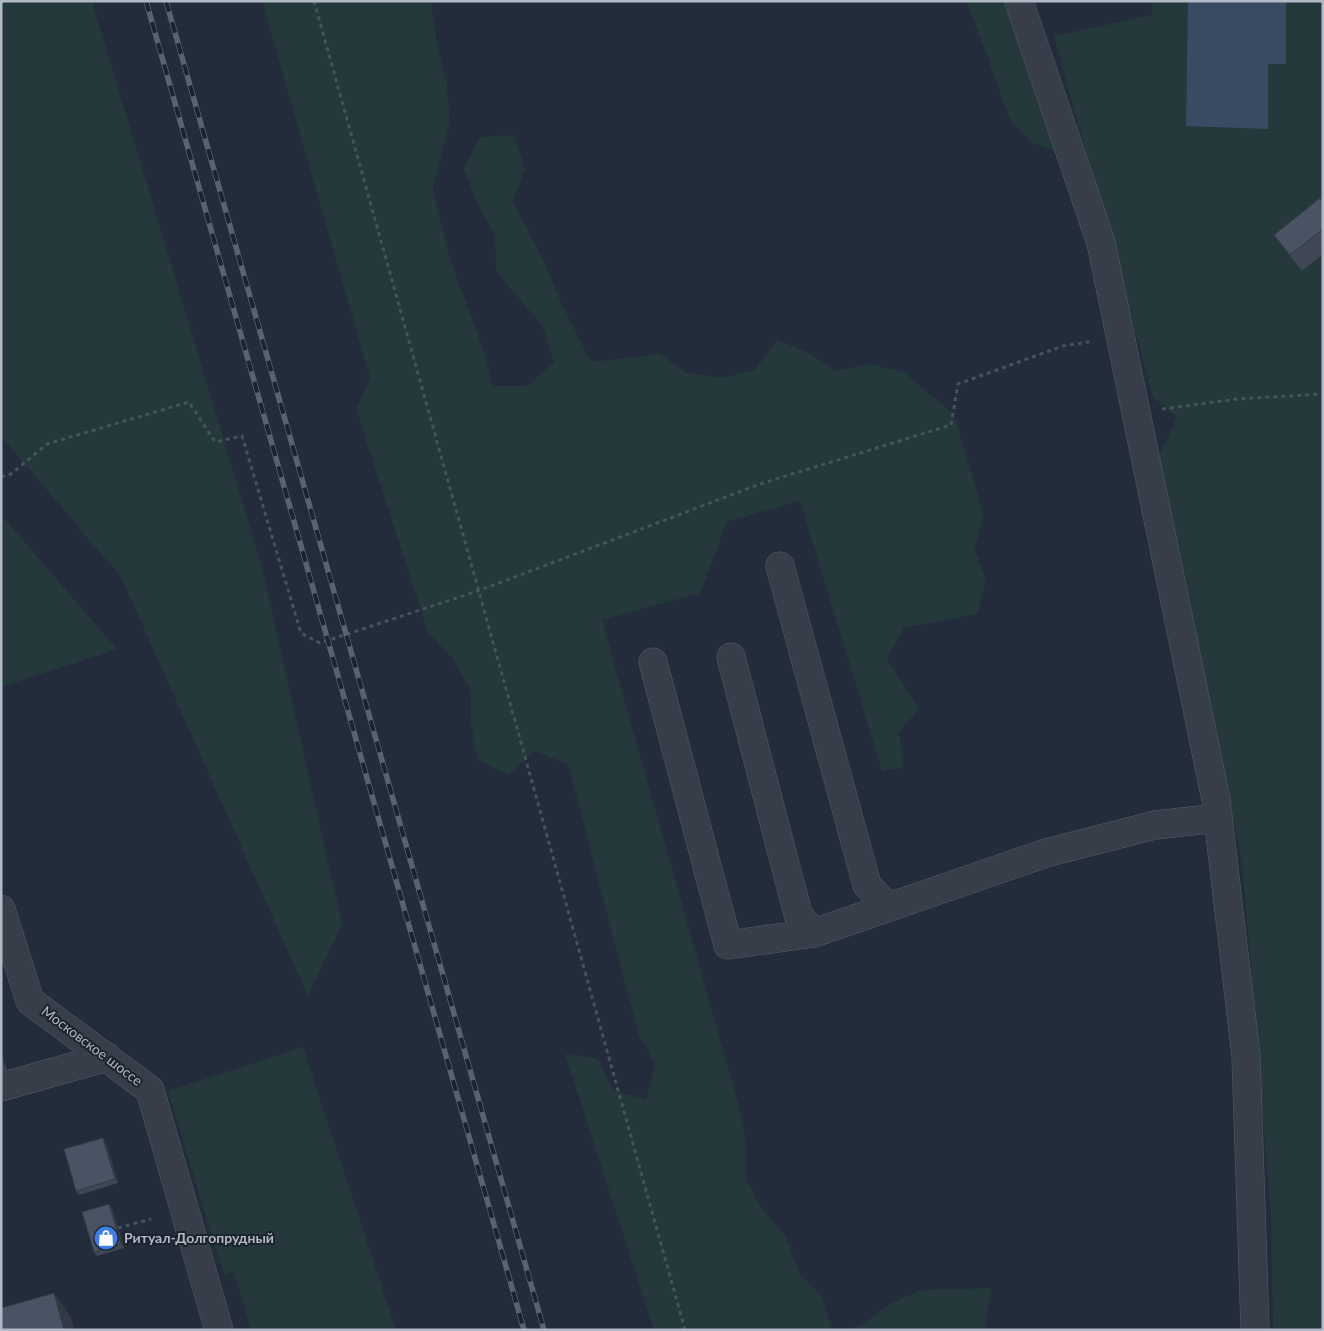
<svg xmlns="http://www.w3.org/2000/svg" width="1324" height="1331" viewBox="0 0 1324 1331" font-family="Lato,sans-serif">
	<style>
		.green { fill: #25383b }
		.water { fill: #394a63 }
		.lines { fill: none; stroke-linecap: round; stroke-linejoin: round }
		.minor-casing { stroke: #555c68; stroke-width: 29 }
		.path { stroke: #435558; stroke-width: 3; stroke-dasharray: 4 4; stroke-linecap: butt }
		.minor { stroke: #373e4a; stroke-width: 28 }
		.rail-casing { stroke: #596271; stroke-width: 5.5 }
		.rail { stroke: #1c232f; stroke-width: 4; stroke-dasharray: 11; stroke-linecap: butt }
		.wall { fill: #3f4755 }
		.shaded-wall { fill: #333a45 }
		.building { fill: #495363; stroke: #333a45 }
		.labels { text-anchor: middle; stroke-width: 4; stroke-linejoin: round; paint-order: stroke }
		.street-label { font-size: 14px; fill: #b2b9c6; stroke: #1c232f }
		.poi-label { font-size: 14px; font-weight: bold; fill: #b2b9c6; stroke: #1c232f; text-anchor: start }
	</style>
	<rect width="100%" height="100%" fill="#232c3a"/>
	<g class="green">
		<polygon points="1,1 92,1 261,563 342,924 308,996 121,577 1,436"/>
		<polygon points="262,1 431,1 438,50 447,85 450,122 433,190 450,259 485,354 493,386 527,386 554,362 543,327 496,271 495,236 477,202 464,169 480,137 514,135 525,169 513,202 546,265 559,298 591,362 660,354 687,373 722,378 755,370 777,340 809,353 836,371 869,364 903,372 954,414 984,516 975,549 986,582 977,614 904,628 887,659 919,709 899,732 904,767 882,771 800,501 727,522 700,593 602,620 740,1110 746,1145 746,1180 763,1210 786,1237 799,1273 822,1296 832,1330 654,1330 565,1054 598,1059 613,1091 646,1099 655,1065 638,1033 568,764 533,751 509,775 477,759 471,723 470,689 452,658 428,632 356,409 370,378"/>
		<polygon points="967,1 1008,1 1058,152 1032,143 1011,122"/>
		<polygon points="1152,1 1323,1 1323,1330 1273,1330 1271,1217 1242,861 1158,458 1177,417 1153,397 1054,36 1152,15"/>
		<polygon points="1,515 117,649 1,687"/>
		<polygon points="303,1047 396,1330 251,1330 234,1272 224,1275 168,1091"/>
		<polygon points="992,1288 985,1323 988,1330 837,1330 861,1326 889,1304 922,1290"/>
	</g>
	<polygon class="water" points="1188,1 1286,1 1286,64 1268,64 1268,129 1186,126"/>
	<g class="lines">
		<defs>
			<g id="minor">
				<polyline points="1019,1 1101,243 1216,800 1246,1056 1255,1330"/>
				<polyline points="780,566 867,885 888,907"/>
				<polyline points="731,657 798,914 814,933"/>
				<polyline points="653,662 728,945 814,933 1046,853 1155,825 1218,818"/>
				<polyline points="1,909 30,1001 150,1090 219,1330"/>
				<polyline points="1,1087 107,1057"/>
			</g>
		</defs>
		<use href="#minor" class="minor-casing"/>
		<g class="path">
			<polyline points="314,1 685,1330"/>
			<polyline points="1162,409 1237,399 1323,394"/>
			<polyline points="1,477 11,474 47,444 189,402 215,442 242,436 301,633 320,643 478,591 760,484 951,425 958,384 1063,346 1094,341"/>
			<polyline points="118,1228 151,1219"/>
		</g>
		<use href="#minor" class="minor"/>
		<defs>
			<g id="rail">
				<polyline points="146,1 524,1330"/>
				<polyline points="166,1 544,1330"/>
			</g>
		</defs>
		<use href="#rail" class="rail-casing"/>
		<use href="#rail" class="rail"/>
	</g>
	<g class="wall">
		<polygon points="1323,202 1323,254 1302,271 1286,251 1274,235"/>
		<polygon points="1,1050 7,1070 1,1071"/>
		<polygon points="106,1142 118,1183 79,1195 76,1191"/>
		<polygon points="109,1204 112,1208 124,1248 97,1256 94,1252"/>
	</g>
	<g class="shaded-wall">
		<polygon points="1,1050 7,1070 4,1065 1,1057"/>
		<polygon points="103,1138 106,1142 118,1183 115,1179"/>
		<polygon points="109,1204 112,1208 124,1248 121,1244"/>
		<polygon points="54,1293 71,1317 74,1330 64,1330"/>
	</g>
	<g class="building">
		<polygon points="1320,198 1323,202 1323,229 1290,255 1274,235"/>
		<polygon points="1,1057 4,1065 1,1066"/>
		<polygon points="103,1138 115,1179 76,1191 64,1149"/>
		<polygon points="109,1204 121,1244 94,1252 82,1212"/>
		<polygon points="54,1293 64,1330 1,1330 1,1308"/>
	</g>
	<defs>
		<symbol id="shop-disc" viewBox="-11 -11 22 22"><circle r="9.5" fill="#3f7fe0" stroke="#1c232f"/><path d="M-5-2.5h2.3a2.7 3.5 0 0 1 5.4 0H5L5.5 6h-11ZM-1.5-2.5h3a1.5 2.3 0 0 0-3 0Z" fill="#fff"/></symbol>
	</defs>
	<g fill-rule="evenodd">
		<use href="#shop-disc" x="92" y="1224" width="28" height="28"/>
	</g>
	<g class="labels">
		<g class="street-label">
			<text transform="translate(92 1046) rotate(37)" y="5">Московское шоссе</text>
		</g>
		<g class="poi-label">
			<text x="124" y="1243">Ритуал-Долгопрудный</text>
		</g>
	</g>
	<rect width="1324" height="1331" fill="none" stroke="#b2b9c6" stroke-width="5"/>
</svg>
